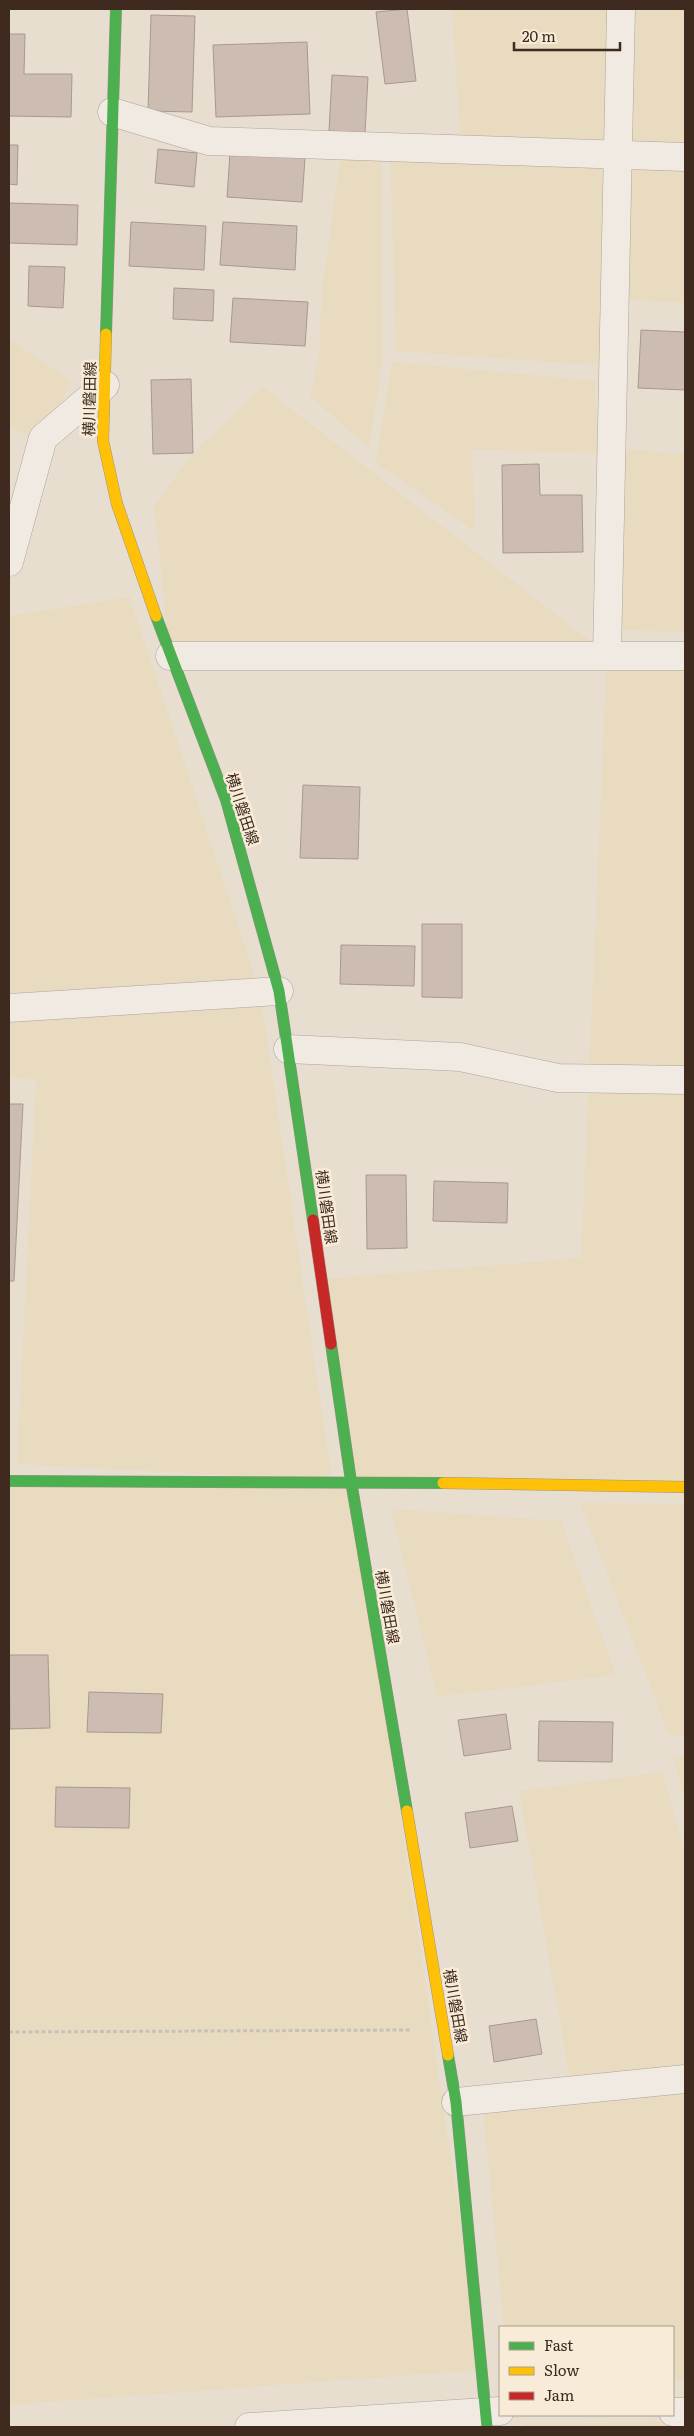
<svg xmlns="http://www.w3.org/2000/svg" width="694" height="2436" viewBox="0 0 694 2436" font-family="Literata,'Noto Sans JP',serif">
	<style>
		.farmland { fill: #e8dbc0 }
		.building { fill: #ccbcb1; stroke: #a8998f }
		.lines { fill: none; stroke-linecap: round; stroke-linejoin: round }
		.street-casing { stroke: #ada398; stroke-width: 29 }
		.fast-casing { stroke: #9d9388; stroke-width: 12 }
		.slow-casing { stroke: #9d9388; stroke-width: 12 }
		.jam-casing { stroke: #9d9388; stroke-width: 12 }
		.path { stroke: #c8c1b8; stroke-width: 3; stroke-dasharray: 4 2.5; stroke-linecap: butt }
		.street { stroke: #f0eae2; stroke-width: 28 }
		.fast { stroke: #4caf50; stroke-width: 11 }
		.slow { stroke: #ffc107; stroke-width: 11 }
		.jam { stroke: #c62828; stroke-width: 11 }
		.labels { text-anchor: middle; stroke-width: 5; stroke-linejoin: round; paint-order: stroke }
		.street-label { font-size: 15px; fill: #3e2a1f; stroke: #f8ebd7 }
	</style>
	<rect width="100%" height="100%" fill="#e7ded0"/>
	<g class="farmland">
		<polygon points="452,9 685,9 685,143 472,149 618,156 622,367 396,351 390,148 461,150"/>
		<polygon points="381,147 383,357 369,448 310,396 319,354 322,290 341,155"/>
		<polygon points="627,156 685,157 685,303 630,300"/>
		<polygon points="9,339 71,381 41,448 38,441 9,427"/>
		<polygon points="392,362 595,381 597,453 472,450 475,531 376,463"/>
		<polygon points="263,387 607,654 685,656 685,1487 351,1481 482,2370 9,2405 9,1481 318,1480 17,1464 36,1080 9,1077 9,616 130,597 260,992 332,1481 350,1481 321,1279 581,1258 607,654 170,656 154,506 193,453"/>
		<polygon points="626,449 685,454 685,632 621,630"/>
		<polygon points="580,1503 685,1504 685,1736 669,1735"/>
		<polygon points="391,1509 561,1521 616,1675 437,1697"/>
		<polygon points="673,1756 685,1757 685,1800"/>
		<polygon points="662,1772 685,1852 685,2379 673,2380 673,2327 504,2327 482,2099 572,2090 519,1791"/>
		<polygon points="685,2422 685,2427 524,2427 524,2424"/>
	</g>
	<g class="building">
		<polygon points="407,9 416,81 385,84 376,12"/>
		<polygon points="151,15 195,16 192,112 148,111"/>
		<polygon points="9,34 25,34 24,74 72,74 71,117 9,116"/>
		<polygon points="307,42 310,114 216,117 213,45"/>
		<polygon points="332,75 368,77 365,133 329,131"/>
		<polygon points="9,145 18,145 17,185 9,184"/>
		<polygon points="158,149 197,153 194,187 155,183"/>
		<polygon points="230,153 305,158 302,202 227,197"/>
		<polygon points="9,203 78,205 77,245 9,243"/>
		<polygon points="131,222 206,226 204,270 129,266"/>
		<polygon points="223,222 297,226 295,270 220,265"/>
		<polygon points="29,266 65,267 63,308 28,306"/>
		<polygon points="174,288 214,290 213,321 173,319"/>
		<polygon points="233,298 308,302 305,346 230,342"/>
		<polygon points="641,330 685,332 685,390 638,388"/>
		<polygon points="191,379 193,453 153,454 151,380"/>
		<polygon points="539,464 540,495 582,495 583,552 503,553 502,465"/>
		<polygon points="303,785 360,787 358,859 300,858"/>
		<polygon points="422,924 462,924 462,998 422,997"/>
		<polygon points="341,945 415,946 414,986 340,984"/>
		<polygon points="9,1104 23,1104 14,1281 9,1281"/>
		<polygon points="366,1175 406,1175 407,1248 367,1249"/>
		<polygon points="434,1181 508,1183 507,1223 433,1221"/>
		<polygon points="9,1655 48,1655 50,1728 10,1729"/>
		<polygon points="89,1692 163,1694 161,1733 87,1732"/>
		<polygon points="506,1714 511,1749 464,1756 458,1720"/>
		<polygon points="539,1721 613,1722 612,1762 538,1761"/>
		<polygon points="56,1787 130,1788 129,1828 55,1827"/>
		<polygon points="512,1806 518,1841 470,1848 465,1813"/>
		<polygon points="536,2019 542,2054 494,2062 489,2026"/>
	</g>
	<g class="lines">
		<defs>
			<g id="street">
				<polyline points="112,112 209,141 685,157"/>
				<polyline points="9,562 43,438 105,385"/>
				<polyline points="607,654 621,9"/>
				<polyline points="170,656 685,656"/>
				<polyline points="9,1008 279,991"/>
				<polyline points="288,1049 460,1057 558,1078 685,1080"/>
				<polyline points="456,2102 685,2079"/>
				<polyline points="673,2412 685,2412"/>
				<polyline points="249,2427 500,2411"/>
			</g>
			<g id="fast">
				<polyline points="106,334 116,9"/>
				<polyline points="156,616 226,800 279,991 313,1220"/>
				<polyline points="331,1344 351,1481 407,1811"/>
				<polyline points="9,1481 443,1483"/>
				<polyline points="448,2055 456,2102 487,2427"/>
			</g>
			<g id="slow">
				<polyline points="106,334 103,441 117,504 156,616"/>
				<polyline points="443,1483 685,1487"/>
				<polyline points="407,1811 448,2055"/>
			</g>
			<polyline id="jam" points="313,1220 331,1344"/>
		</defs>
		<use href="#street" class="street-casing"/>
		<use href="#fast" class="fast-casing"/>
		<use href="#slow" class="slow-casing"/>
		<use href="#jam" class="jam-casing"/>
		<polyline class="path" points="9,2032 411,2030"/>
		<use href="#street" class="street"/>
		<use href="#fast" class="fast"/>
		<use href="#slow" class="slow"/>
		<use href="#jam" class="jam"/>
	</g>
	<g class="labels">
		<g class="street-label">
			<text transform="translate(90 399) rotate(-89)" y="5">横川磐田線</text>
			<text transform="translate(242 809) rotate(72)" y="5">横川磐田線</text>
			<text transform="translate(326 1207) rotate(82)" y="5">横川磐田線</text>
			<text transform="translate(387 1607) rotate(80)" y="5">横川磐田線</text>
			<text transform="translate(455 2006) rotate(80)" y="5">横川磐田線</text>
		</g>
	</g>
	<rect width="694" height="2436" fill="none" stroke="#3e2a1f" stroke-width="20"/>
	<rect x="499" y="2326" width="175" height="90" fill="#f8ebd7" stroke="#ae9e8d"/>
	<rect x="509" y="2342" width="25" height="8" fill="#4caf50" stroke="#ae9e8d"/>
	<text x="544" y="2351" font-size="15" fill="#3e2a1f">Fast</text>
	<rect x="509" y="2367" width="25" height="8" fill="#ffc107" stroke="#ae9e8d"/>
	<text x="544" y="2376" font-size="15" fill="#3e2a1f">Slow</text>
	<rect x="509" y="2392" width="25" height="8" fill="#c62828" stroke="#ae9e8d"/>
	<text x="544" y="2401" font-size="15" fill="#3e2a1f">Jam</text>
	<path d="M514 42v8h106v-8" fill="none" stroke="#3e2a1f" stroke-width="2.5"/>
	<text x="522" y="42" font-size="15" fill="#3e2a1f" stroke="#f8ebd7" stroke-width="4" paint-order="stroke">20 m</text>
</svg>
